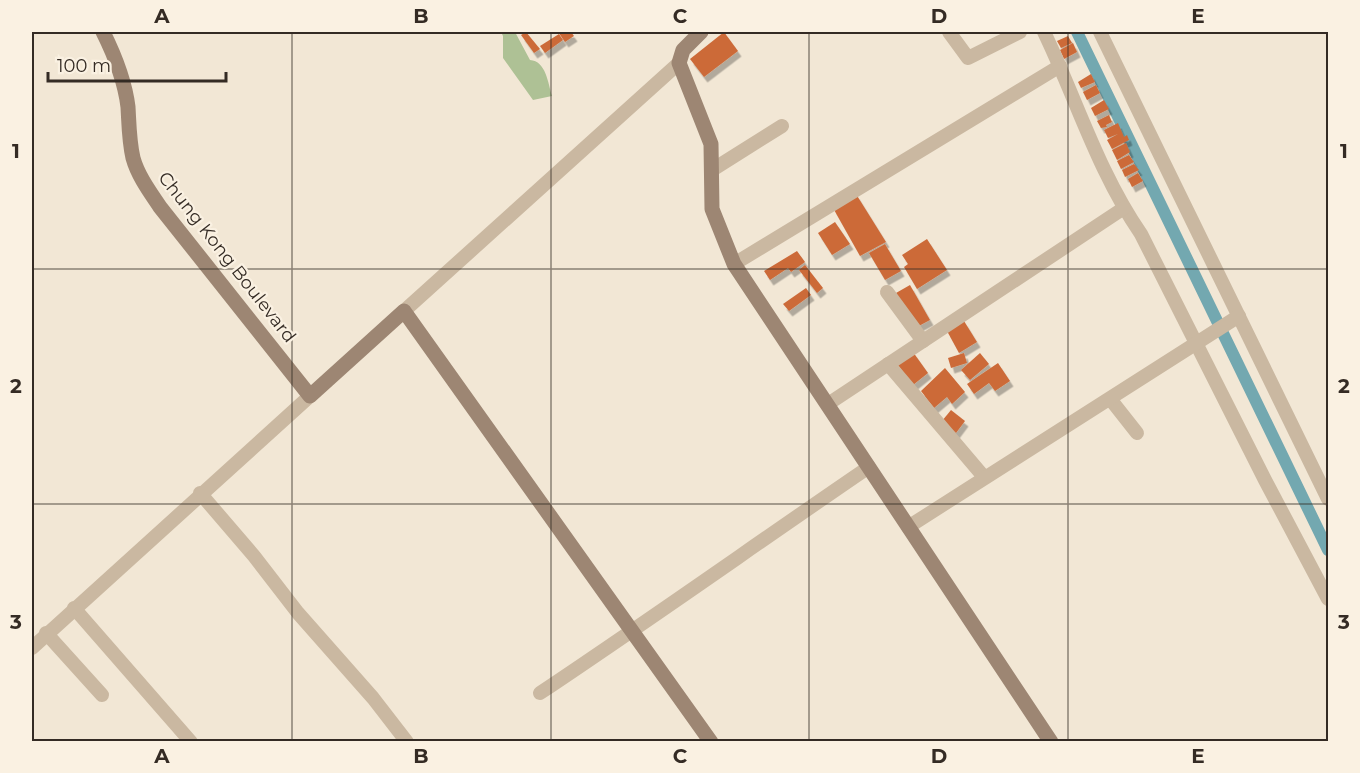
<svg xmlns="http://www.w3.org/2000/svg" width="1360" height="773" viewBox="0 0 1360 773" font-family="Montserrat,sans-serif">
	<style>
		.green { fill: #aec195 }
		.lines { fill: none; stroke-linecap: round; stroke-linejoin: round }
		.canal { stroke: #73a8b0; stroke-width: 12 }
		.building { fill: #cc6a39; filter: url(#shadow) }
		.street { stroke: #cab8a1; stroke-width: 14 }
		.secondary { stroke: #9d8673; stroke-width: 15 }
		.grid { fill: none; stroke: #342b24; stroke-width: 1.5; stroke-opacity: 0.55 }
		.labels { text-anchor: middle; stroke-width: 4.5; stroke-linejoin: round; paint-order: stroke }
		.street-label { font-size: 18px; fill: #342b24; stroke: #faf1e2 }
		.neatline { fill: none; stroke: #342b24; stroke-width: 2 }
		.grid-label { font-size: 20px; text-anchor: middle; font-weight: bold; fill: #342b24 }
	</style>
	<defs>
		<filter id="shadow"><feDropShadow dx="3.5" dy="5.5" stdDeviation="0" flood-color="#0004"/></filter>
	</defs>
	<rect width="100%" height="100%" fill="#f2e7d5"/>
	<path class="green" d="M501 32H515L530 60C546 61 548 83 552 96L533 100 503 58V36Z"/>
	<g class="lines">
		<polyline class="canal" points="1077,32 1328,550"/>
	</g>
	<g class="building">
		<polygon points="526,32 540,49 534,53 521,35"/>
		<polygon points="558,32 571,32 574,36 565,42"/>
		<polygon points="724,32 738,51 704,77 690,59"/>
		<polygon points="559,34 563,40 545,53 540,46"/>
		<polygon points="1068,36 1072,43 1061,48 1057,41"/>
		<polygon points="1073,43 1077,52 1064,59 1060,50"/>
		<polygon points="1091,74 1095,82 1081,88 1078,82"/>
		<polygon points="1096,85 1100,93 1087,100 1083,92"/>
		<polygon points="1104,100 1109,109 1095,116 1091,108"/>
		<polygon points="1109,115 1112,122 1106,125 1107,127 1101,128 1097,121"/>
		<polygon points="1118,123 1124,137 1127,135 1129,140 1112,149 1107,140 1118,134 1108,138 1104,130"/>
		<polygon points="1126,143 1130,152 1117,160 1112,150"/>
		<polygon points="1129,155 1134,162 1121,169 1117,161"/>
		<polygon points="1134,164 1139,170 1125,177 1122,170"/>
		<polygon points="1138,173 1143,181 1132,187 1128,179"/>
		<polygon points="856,194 886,242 860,256 833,208"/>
		<polygon points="835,222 850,244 832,255 818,233"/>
		<polygon points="927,239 947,270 917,289 904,267 908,264 902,255"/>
		<polygon points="885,244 901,271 885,280 869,253"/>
		<polygon points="797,251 805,262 791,272 788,268 770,280 764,271"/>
		<polygon points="805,265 823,288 817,293 799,270"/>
		<polygon points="910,285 930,320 915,328 896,293"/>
		<polygon points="806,288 811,295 789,311 783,304"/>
		<polygon points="964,321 977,342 959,353 947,331"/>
		<polygon points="913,352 928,373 913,385 897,364"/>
		<polygon points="964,353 967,363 951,368 948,358"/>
		<polygon points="980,353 989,364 970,380 961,370"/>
		<polygon points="998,363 1010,381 995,391 989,383 974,394 967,384"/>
		<polygon points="945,368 965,392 952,404 947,397 934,408 921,391"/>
		<polygon points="951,410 965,421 956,433 942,421"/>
	</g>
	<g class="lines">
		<g class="street">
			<polyline points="949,32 968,58 1020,32"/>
			<path d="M1044 32C1076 98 1098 172 1141 234L1265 480 1328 599"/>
			<polyline points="1100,32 1328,499"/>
			<polyline points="712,170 782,126"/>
			<polyline points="734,264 1060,66"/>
			<polyline points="887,292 923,341"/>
			<polyline points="404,311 679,63"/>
			<polyline points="888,364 984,477"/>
			<polyline points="1111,400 1137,433"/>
			<polyline points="828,404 1124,208"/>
			<polyline points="200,493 254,556 298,613 373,698 407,742"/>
			<polyline points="908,527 1239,316"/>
			<polyline points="74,608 191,742"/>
			<polyline points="46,633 102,695"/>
			<polyline points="32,648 310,396"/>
			<path d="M540 693C651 619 759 542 869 467"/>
		</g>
		<g class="secondary">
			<path d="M103 32C114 54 125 82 128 107 129 124 129 141 133 158 138 176 150 192 160 207L310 396 404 311 711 742"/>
			<polyline points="701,32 683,50 679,63 711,144 712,209 734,264 1051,742"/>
		</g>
	</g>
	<path class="grid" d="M292 32V742M551 32V742M809 32V742M1068 32V742M32 269H1328M32 504H1328"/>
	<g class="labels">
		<g class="street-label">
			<text transform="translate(227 257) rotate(52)" y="6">Chung Kong Boulevard</text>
		</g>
	</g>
	<rect width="1360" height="773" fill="none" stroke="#faf1e2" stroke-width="66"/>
	<path d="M48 72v9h178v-9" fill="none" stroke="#342b24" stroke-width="3"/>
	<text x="57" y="72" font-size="18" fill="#342b24" stroke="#faf1e2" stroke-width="4.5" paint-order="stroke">100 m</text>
	<rect x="33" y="33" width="1294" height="707" class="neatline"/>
	<g class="grid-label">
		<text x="162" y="23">A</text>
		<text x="421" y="23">B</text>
		<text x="680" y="23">C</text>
		<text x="939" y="23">D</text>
		<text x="1198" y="23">E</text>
		<text x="16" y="158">1</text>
		<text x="1344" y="158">1</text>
		<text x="16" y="393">2</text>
		<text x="1344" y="393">2</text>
		<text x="16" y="629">3</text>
		<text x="1344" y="629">3</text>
		<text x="162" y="763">A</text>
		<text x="421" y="763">B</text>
		<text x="680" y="763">C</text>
		<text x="939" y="763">D</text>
		<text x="1198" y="763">E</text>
	</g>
</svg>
